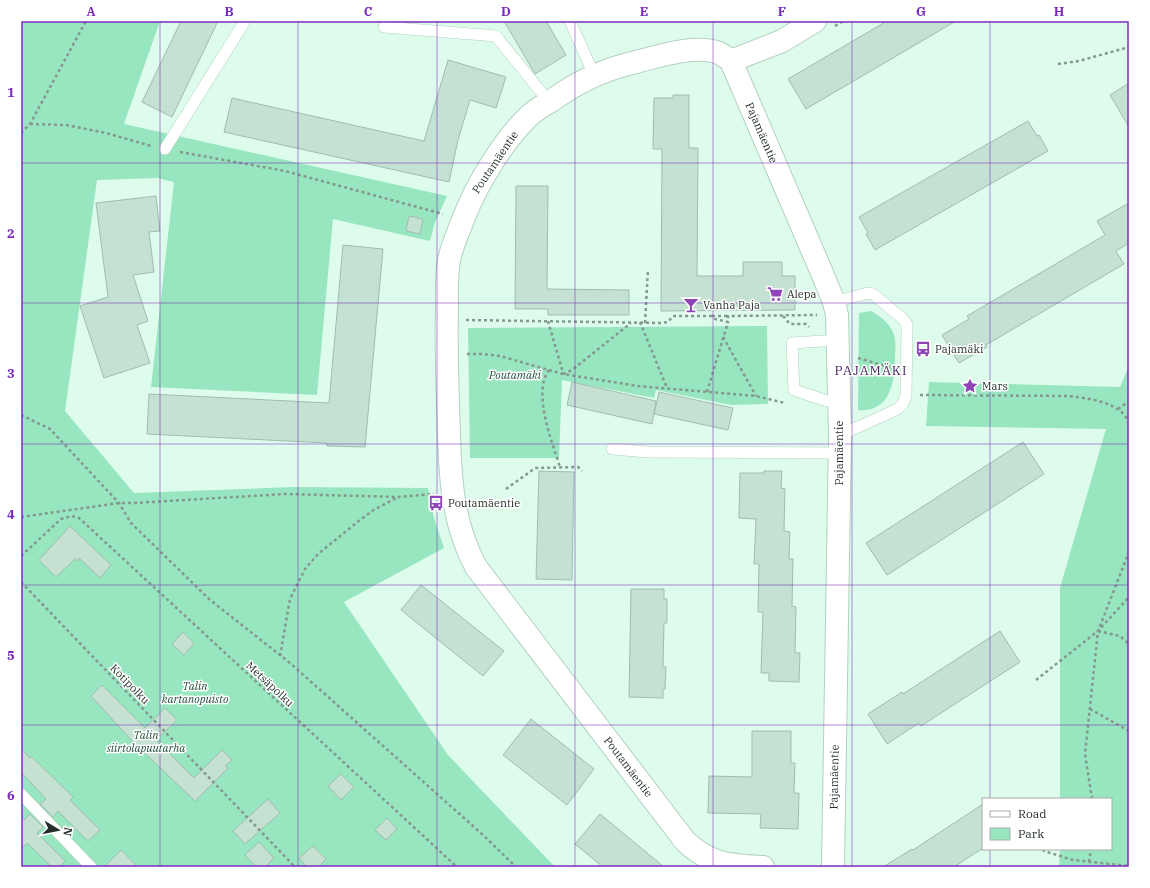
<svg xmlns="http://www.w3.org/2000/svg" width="1150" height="888" viewBox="0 0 1150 888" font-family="'IBM Plex Serif',serif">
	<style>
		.green { fill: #97e6bf }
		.building { fill: #c4e1d1; stroke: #a0bcad }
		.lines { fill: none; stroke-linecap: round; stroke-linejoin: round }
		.service-casing { stroke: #b3d0c0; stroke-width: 12 }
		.minor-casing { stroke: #b3d0c0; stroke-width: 24 }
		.path { stroke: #84988d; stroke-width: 2.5; stroke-dasharray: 3 3; stroke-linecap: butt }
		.service { stroke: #fff; stroke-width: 11 }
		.minor { stroke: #fff; stroke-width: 22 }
		.grid { fill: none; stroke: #7b2cbf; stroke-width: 1; stroke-opacity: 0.55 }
		.labels { text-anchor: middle; stroke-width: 3; stroke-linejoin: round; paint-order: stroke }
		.street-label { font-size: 11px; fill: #25302a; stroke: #fff }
		.poi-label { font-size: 11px; fill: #25302a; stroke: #fff; text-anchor: start }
		.park-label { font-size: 11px; font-style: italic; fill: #234f3b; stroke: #fff }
		.quarter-label { font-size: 13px; letter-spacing: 1px; fill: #4b275f; stroke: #fff }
		.neatline { fill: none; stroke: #7b2cbf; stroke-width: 1.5 }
		.grid-label { font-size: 13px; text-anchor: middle; font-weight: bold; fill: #7b2cbf }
	</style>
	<rect width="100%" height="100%" fill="#defcec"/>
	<g class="green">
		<polygon points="21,21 160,21 124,124 447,196 435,222 430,241 333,219 317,395 151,387 174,182 157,178 97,180 65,411 134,493 293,487 428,488 434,518 444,548 344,602 448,755 555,867 21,867"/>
		<path d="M871 311C882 317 893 326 895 339 896 344 895 351 895 357 895 382 890 413 858 410L859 313Z"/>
		<polygon points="767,326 768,404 731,405 656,390 654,398 562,380 559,458 470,458 468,328"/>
		<polygon points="1129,366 1129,867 1059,867 1060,849 1111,849 1111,799 1060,799 1060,588 1106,429 926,426 929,382 1120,387"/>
	</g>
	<g class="building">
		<polygon points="181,21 218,21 172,117 142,102"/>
		<polygon points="504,21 546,21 566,55 535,74"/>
		<polygon points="887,21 956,21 806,109 788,79"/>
		<polygon points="448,60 506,77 496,108 470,100 458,140 449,182 224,132 232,98 424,141"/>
		<polygon points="1129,83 1129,127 1110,95"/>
		<polygon points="673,95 689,95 689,148 698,148 697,276 743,276 743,262 782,262 782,276 795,276 795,310 661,311 662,149 653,149 654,98 673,98"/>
		<polygon points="1028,121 1037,136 1039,135 1048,151 875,250 866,234 868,233 859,217"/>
		<polygon points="516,186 548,186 547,289 629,290 629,315 548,315 548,309 515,309"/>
		<polygon points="156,196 160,231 149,232 154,272 133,275 148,321 137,325 150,363 104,378 80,306 108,297 96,203"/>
		<polygon points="1129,203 1129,243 1116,251 1124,264 986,345 987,347 959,363 942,335 969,319 967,316 1105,235 1097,221"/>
		<polygon points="409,216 423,219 420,234 406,231"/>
		<polygon points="343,245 383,249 365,447 327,446 327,443 147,434 149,394 329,403"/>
		<polygon points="572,382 656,401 652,424 567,405"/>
		<polygon points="659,392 733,408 728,430 654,414"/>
		<polygon points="1023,442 1044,474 887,575 866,543"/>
		<polygon points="539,471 574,472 572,580 536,579"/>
		<polygon points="764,471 782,471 781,488 785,489 784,531 790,532 789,559 793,559 792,606 796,607 795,653 800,653 799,682 769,681 769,673 761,673 763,612 758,612 759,564 754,564 756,519 739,518 740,473 764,473"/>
		<polygon points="70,526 111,565 100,578 79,558 77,561 75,559 56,577 39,560"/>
		<polygon points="421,585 504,651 483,676 401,610"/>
		<polygon points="631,589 664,589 664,599 667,599 667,623 664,623 663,667 666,667 665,689 663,689 663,698 629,697"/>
		<polygon points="1000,631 1020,662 921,726 919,723 887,744 868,714 902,692 903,694"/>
		<polygon points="183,632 194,643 184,655 172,644"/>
		<polygon points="102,685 145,728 165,708 177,720 156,740 194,778 222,750 232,760 225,766 228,768 195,801 134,743 91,696"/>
		<polygon points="531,719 594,769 567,805 503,755"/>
		<polygon points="752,731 791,731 791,763 795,763 794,793 799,793 798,829 760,828 761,814 708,813 709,776 752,777"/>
		<polygon points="21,748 30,758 31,756 73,797 70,800 100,830 88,841 58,811 53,817 40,804 46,799 21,772"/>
		<polygon points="341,774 354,787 341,800 328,786"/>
		<polygon points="268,799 280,813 245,844 233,831"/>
		<polygon points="983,804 983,848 954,867 883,867 912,849 913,850"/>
		<polygon points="30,814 43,827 37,833 65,861 59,867 52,867 27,843 21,850 21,817 24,820"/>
		<polygon points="600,814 664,867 603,867 575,844"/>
		<polygon points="387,818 397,829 386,840 375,830"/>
		<polygon points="259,842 274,858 265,867 256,867 245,855"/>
		<polygon points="313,846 326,859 318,867 307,867 299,858"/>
		<polygon points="121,850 138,867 104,867"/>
	</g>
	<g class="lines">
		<defs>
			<g id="service">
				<polyline points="570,21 594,75"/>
				<polyline points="384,27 496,36 549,102"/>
				<polyline points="165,149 245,21"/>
				<path d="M834 302 868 293 873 294 904 320 907 325V330L906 395C905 402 902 406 896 410L840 435"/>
				<polyline points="838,340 792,343 794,390 824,400 840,403"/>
				<polyline points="612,449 648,452 840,453"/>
				<polyline points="21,794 91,867"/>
			</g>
			<g id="minor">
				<path id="s1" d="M731 61C727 58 723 55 719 53 696 44 659 56 636 62 605 69 577 82 551 101 543 106 535 110 528 117 503 141 477 184 464 217 459 231 452 245 449 260 446 276 447 293 447 309 446 340 447 372 448 403 450 461 448 515 476 567L685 841C710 865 730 865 763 867"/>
				<path id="s2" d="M731 61 822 273 834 302 837 315 840 435 833 867"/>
				<polyline points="731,61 782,41 815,21"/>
			</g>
		</defs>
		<use href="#service" class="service-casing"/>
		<use href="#minor" class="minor-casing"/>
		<g class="path">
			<polyline points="835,26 843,21"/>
			<polyline points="1058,64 1079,61 1129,47"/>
			<polyline points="30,124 66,125 106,133 151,146"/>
			<polyline points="21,133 30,124 86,21"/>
			<polyline points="180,152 285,171 443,214"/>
			<polyline points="712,316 728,316"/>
			<polyline points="783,316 790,324 806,324 809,327"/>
			<polyline points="466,320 661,323 668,322 673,316 711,316 715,319 728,322 728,316 817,315"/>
			<polyline points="548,321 563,373"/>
			<polyline points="640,322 667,388"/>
			<polyline points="645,323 648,269"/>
			<polyline points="723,337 756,396"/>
			<polyline points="467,354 483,354 500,356 563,374 638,386 756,396 785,403"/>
			<polyline points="858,358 892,368"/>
			<path d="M549 370C532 392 552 442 560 467"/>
			<polyline points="563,374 572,370 631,323"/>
			<polyline points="707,392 728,322"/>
			<path d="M920 395 1068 396C1087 398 1122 402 1129 423"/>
			<polyline points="1118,409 1129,401"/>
			<polyline points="21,415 50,429 119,503 131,523 209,599 290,663 483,835 516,867"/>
			<polyline points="506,489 535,468 578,467 582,471"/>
			<polyline points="21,517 119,503 134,503 285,494 399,497 434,494"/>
			<polyline points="21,556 61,519 72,516 79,518 457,867"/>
			<polyline points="21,582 295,867"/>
			<polyline points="1098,631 1120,636 1129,644"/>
			<polyline points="280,656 290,599 305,569 318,554 360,520 372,511 398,497"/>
			<polyline points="1036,680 1098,631 1129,597"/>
			<polyline points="1090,709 1129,731"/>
			<polyline points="1092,799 1085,754 1098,631 1129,552"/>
			<polyline points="1043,849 1044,851 1073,860 1129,866"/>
			<polyline points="1089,862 1091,849"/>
		</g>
		<use href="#service" class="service"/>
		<use href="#minor" class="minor"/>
	</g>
	<path class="grid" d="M160 21V867M298 21V867M437 21V867M575 21V867M713 21V867M852 21V867M990 21V799M21 163H1129M21 303H1129M21 444H1129M21 585H1129M21 725H1129M990 849V867"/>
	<defs>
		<symbol id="supermarket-bare" viewBox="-9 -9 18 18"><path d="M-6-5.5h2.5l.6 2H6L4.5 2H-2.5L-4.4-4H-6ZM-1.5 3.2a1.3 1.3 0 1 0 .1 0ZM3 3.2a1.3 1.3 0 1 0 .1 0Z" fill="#8f45b7" stroke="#fff" stroke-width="2.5" paint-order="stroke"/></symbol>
		<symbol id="bar-bare" viewBox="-9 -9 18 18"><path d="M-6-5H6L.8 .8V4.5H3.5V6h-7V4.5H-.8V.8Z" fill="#8f45b7" stroke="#fff" stroke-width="2.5" paint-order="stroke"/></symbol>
		<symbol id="bus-bare" viewBox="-9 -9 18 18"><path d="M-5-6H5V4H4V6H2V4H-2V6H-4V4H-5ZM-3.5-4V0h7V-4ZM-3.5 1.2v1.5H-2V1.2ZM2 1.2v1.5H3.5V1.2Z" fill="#8f45b7" stroke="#fff" stroke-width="2.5" paint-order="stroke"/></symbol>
		<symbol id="sight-bare" viewBox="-9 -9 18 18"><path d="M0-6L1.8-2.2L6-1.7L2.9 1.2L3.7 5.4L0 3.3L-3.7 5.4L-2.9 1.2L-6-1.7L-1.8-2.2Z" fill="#8f45b7" stroke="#fff" stroke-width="2.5" paint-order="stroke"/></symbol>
	</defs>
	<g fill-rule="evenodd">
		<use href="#supermarket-bare" x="764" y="283" width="22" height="22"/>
		<use href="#bar-bare" x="680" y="294" width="22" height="22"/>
		<use href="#bus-bare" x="912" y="338" width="22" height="22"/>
		<use href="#sight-bare" x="959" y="375" width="22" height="22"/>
		<use href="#bus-bare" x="425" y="492" width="22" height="22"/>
	</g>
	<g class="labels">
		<g class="street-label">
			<text dy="4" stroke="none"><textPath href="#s2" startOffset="78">Pajamäentie</textPath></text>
			<text transform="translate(495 162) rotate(-56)" y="4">Poutamäentie</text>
			<text transform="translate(839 453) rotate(-90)" y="4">Pajamäentie</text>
			<text transform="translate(130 684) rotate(46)" y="4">Kotipolku</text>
			<text transform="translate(270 684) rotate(43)" y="4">Metsäpolku</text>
			<text dy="4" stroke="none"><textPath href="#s1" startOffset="949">Poutamäentie</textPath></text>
			<text transform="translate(834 777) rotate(-89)" y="4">Pajamäentie</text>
		</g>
		<g class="poi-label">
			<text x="787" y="298">Alepa</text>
			<text x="703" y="309">Vanha Paja</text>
			<text x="935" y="353">Pajamäki</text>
			<text x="982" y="390">Mars</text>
			<text x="448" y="507">Poutamäentie</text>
		</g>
		<g class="park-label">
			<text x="515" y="379">Poutamäki</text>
			<text x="195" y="690">Talin<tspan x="195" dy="13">kartanopuisto</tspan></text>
			<text x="146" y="739">Talin<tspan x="146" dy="13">siirtolapuutarha</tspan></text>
		</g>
		<g class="quarter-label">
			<text x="871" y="375">PAJAMÄKI</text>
		</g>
	</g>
	<rect width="1150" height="888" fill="none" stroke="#ffffff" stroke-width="44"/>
	<rect x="982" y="798" width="130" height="52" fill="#ffffff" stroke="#a8acaa"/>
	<rect x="990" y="811" width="20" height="6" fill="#ffffff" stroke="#a8acaa"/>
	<text x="1018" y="818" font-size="12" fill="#25302a">Road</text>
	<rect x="990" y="828" width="20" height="12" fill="#97e6bf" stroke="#a8acaa"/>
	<text x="1018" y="838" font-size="12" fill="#25302a">Park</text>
	<g transform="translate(58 830) rotate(100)" stroke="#ffffff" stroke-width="3" paint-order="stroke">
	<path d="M0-3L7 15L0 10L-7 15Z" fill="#25302a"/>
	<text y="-6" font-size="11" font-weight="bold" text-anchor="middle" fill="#25302a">N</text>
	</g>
	<rect x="22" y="22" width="1106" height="844" class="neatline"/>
	<g class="grid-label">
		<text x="91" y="16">A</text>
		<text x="229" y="16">B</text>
		<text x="368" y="16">C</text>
		<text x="506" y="16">D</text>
		<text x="644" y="16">E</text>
		<text x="782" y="16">F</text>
		<text x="921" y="16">G</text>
		<text x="1059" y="16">H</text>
		<text x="11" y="97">1</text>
		<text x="11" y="238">2</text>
		<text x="11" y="378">3</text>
		<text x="11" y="519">4</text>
		<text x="11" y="660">5</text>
		<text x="11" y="800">6</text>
	</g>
</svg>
